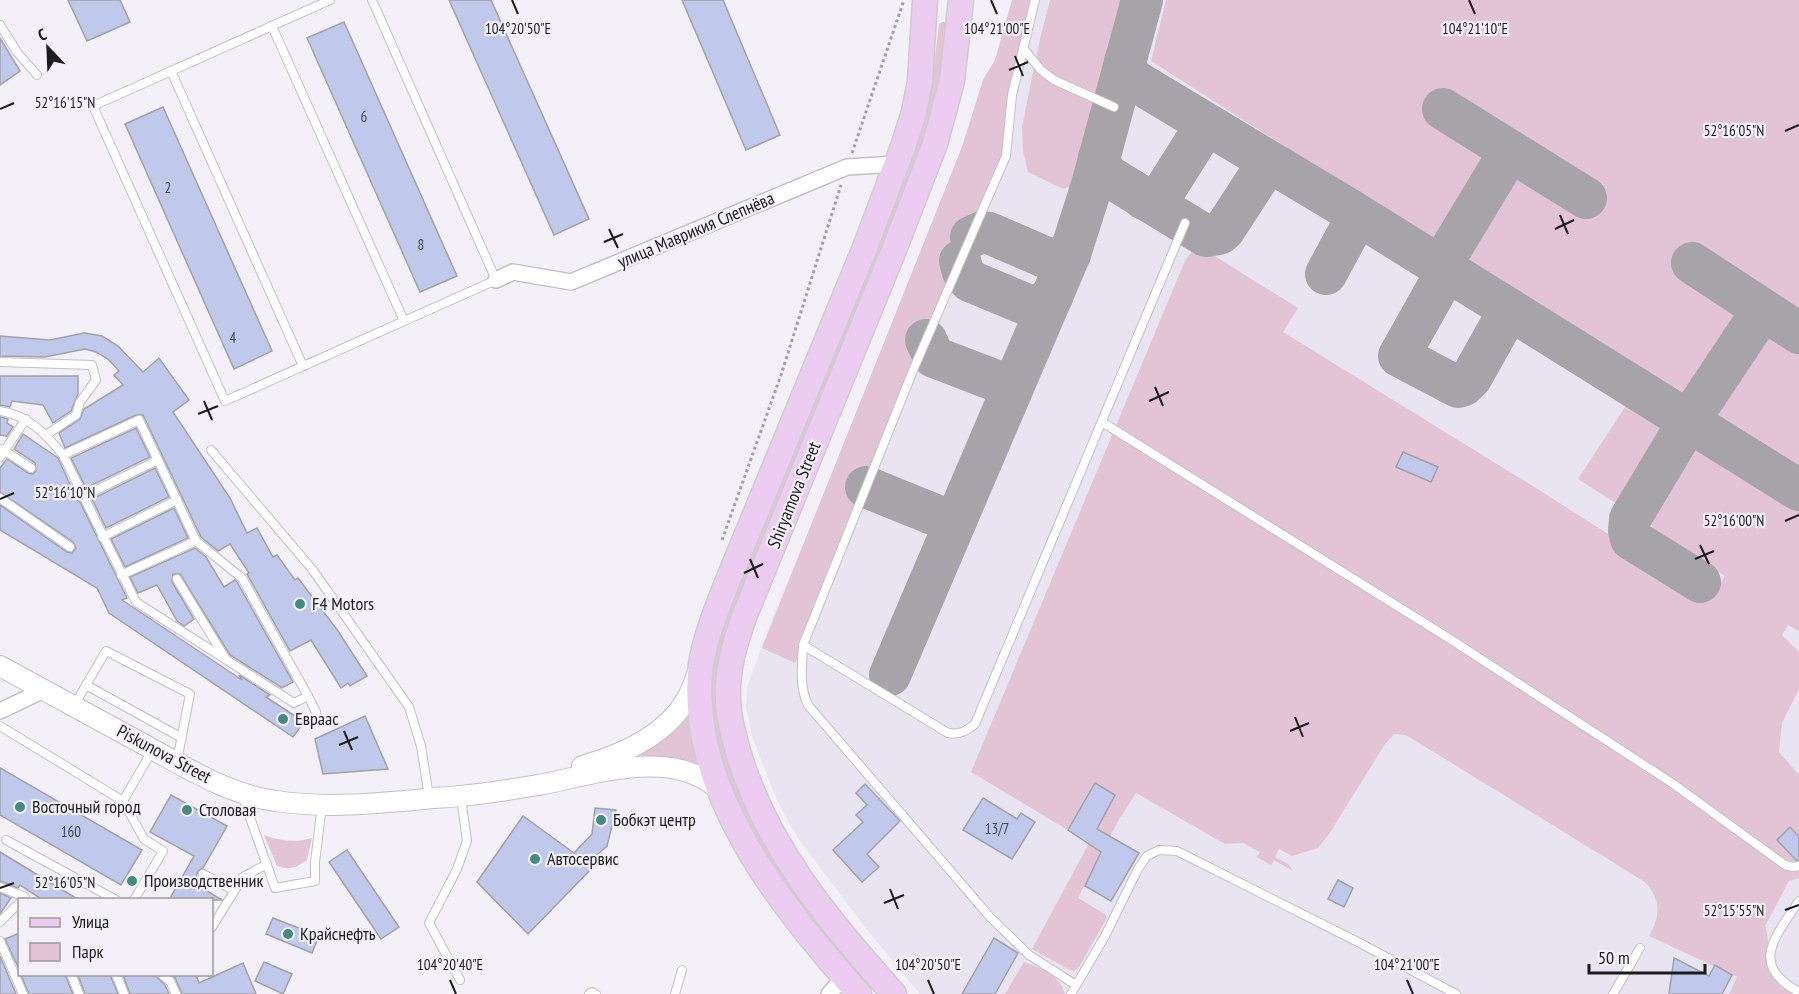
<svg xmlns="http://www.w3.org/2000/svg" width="1799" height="994" viewBox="0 0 1799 994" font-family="'PT Sans Narrow',sans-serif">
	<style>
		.built { fill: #e8e4f1 }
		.green { fill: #e2c4d4 }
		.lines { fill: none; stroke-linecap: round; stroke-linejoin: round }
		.taxiway { stroke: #a6a4a9; stroke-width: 42 }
		.building { fill: #c0c8eb; stroke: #a1a2a7; stroke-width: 1.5 }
		.service-casing { stroke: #c1c0c5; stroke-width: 10 }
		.minor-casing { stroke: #c1c0c5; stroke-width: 18 }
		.tertiary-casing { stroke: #c1c0c5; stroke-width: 22 }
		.primary-casing { stroke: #cdcdcd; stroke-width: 27 }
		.path { stroke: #a1a0a5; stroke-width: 3; stroke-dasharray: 3 3; stroke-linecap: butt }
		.service { stroke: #fff; stroke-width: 8 }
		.minor { stroke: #fff; stroke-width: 15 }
		.tertiary { stroke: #fff; stroke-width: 20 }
		.primary { stroke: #eccdf1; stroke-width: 24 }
		.ticks { fill: none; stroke: #1b1b1d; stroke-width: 2 }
		.poi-dot { fill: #458a80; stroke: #f3f1f7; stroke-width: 2 }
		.labels { text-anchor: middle; stroke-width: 4.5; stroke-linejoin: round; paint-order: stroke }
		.number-label { font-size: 15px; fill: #444650 }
		.street-label { font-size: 18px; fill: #1b1b1d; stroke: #f3f1f7 }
		.poi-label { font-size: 18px; fill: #1b1b1d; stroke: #f3f1f7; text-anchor: start }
		.ticks-label { font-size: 15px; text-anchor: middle; fill: #1b1b1d; stroke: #f3f1f7; stroke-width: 4.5; stroke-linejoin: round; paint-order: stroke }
	</style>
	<rect width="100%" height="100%" fill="#f3f1f7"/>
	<polygon class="built" points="1012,0 1799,0 1799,994 920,994 868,931 802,844 789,823 776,798 752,736 746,707 747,688 771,621 831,477 962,147 983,80 995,60"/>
	<g class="green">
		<polygon points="1012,0 1034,0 1006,122 1002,150 1003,162 795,663 762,648 962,147 983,80 995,60"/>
		<polygon points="1050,0 1125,0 1077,184 1063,189 1028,172 1023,151 1022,127 1040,39"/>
		<polygon points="1166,0 1799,0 1799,310 1690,244 1675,268 1753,317 1704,395 1687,401 1458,259 1509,167 1592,217 1605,193 1438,91 1424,114 1495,159 1445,249 1151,61"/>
		<path d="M942 22H950L951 25 931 136 719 698 820 919C810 912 799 905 791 896 784 889 779 878 773 870 740 820 714 760 709 700 707 679 713 658 717 637L917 135 933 75 939 24Z"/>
		<path d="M1200 247 1298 308 1283 332 1544 493 1709 599 1725 576 1657 533 1652 526 1649 518 1696 446 1709 441 1799 496V631L1788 625 1782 635 1799 652V689L1782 723 1779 752 1799 775V878L1789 881 1765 926C1775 957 1757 972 1793 994H1729L1737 977 1649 936C1661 915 1661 900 1645 882L1406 735 1394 734 1385 744 1329 834 1318 848 1292 856 1279 849 1275 857 1288 864 1293 871 1274 860 1271 865 1257 857 1260 852 1243 843 1225 844 1136 793 1118 821 1078 898 1105 914 1107 918 1079 967 1074 971 1068 969 1032 949 1115 795 1095 783 1068 830 971 772 1185 261 1193 250Z"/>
		<polygon points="1768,326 1799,346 1799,469 1723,423 1717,409"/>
		<polygon points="1633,395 1676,418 1680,430 1634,505 1622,507 1578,479"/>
		<polygon points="689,714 702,763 698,766 637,758 655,745"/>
		<path d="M264 835C281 841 294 843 312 838L307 860C297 867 290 871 277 866Z"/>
		<path d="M1024 962C1042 969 1059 974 1065 994H1005Z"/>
	</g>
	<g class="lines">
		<g class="taxiway">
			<path d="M1125 61C1126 72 1129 76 1137 82L1350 210 1799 490"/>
			<polyline points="1443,109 1586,198"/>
			<polyline points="1099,158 1105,174 1206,236 1219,234 1224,230 1263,170 1279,167"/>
			<polyline points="1144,199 1160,195 1163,193 1202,131 1213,128"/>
			<polyline points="971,237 982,232 989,233 1049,259 1061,258 1070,254"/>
			<polyline points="960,261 963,272 970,281 1030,306 1041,304 1052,297"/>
			<polyline points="1692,263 1799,333"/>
			<polyline points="1440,267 1510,151"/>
			<polyline points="1326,274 1353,224 1353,216 1350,210"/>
			<path d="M1460 280C1454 278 1447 274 1441 281L1399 356 1458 387 1464 385 1471 378 1503 321 1507 317H1520"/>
			<polyline points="926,340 934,357 1012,387"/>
			<polyline points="866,487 955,523"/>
			<polyline points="1700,582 1631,539 1629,531 1630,519 1688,422 1752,326 1759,317 1767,314"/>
			<polyline points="890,675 1070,254 1092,185 1142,0"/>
		</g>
	</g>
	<g class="building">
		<polygon points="68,0 120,0 130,22 87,41"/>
		<polygon points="449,0 491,0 589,219 554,235"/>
		<polygon points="682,0 723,0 780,135 746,150"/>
		<polygon points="344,22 457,276 420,292 307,38"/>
		<polygon points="0,38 20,71 0,85"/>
		<polygon points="163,107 272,351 234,369 125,124"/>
		<polygon points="84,333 102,336 118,346 143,372 159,358 189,400 173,412 230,498 247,533 257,528 273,557 277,555 295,580 298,578 338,631 367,676 350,686 348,683 341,688 311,640 290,651 247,574 249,573 230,544 218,551 201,537 143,415 136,415 65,448 59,433 80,419 84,409 123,385 114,375 119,371 108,359 96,352 85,349 45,357 0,356 0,336 50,340"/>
		<polygon points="0,376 78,376 78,394 71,411 53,423 43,405 12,401 10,407 0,405"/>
		<polygon points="0,417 8,419 7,423 13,427 7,436 0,435"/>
		<polygon points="136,428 150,457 86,488 71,458"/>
		<polygon points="23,434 58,458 77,500 80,502 127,598 122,600 242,680 239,675 270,695 266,697 304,722 293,737 109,613 97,588 0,530 0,505 67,552 72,553 76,548 73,542 0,492 0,468 7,459 28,473 33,474 36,471 35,463 14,449"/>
		<polygon points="1403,452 1438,467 1431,482 1396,467"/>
		<polygon points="155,468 169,497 106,528 92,499"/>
		<polygon points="174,508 188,538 125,567 111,539"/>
		<polygon points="195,548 206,557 224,587 235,580 237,582 293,682 282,688 230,655 180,574 173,574 172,582 194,619 184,626 177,621 157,585 138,593 130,577"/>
		<polygon points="365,716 388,769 323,774 315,739"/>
		<polygon points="0,768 142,850 121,885 0,815"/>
		<polygon points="1095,783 1115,795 1097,829 1139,853 1111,901 1085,886 1101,852 1068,830"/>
		<polygon points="865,784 900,821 867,854 879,867 862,882 833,850 863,822 856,815 867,805 856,793"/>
		<polygon points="171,795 227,826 203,868 198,871 194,883 222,900 169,900 194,856 150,832"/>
		<polygon points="983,798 1017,819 1021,813 1035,822 1012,859 963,830"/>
		<polygon points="595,808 616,810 607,846 588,863 593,867 528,934 477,882 523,816 574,853 592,834"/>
		<polygon points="1790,827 1799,837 1799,860 1796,860 1777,840"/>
		<polygon points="347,850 399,927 381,939 329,862"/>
		<polygon points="0,852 51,883 79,900 43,900 20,885 18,888 0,881"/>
		<polygon points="1338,880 1353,888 1344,907 1328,899"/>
		<polygon points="0,893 11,898 0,914"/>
		<polygon points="273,918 319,936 312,953 266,934"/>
		<polygon points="20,933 20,971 5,939"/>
		<polygon points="994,938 1018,953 995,994 962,994"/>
		<polygon points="0,956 16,994 0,994"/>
		<polygon points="1674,958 1709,976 1715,965 1732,975 1722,994 1669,994"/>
		<polygon points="264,962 292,974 283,994 255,981"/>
		<polygon points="243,963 256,994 182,994 175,978 171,975 196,975 199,983"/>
		<polygon points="21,975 65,975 73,994 29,994"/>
		<polygon points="78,975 110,975 118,994 85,994"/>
		<polygon points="123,975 155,975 165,985 169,994 130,994"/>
	</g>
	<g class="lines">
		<defs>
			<g id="service">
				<polyline points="330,0 93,106 225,401 496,280 372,0"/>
				<path d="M1035 0 1012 95 1006 156 914 368 803 645C802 666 799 686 808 705L990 917 1029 955 1076 985"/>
				<polyline points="0,25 17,52 37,75"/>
				<polyline points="272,26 404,321"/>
				<polyline points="1023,48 1041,70 1054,80 1114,107"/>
				<polyline points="171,71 303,366"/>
				<polyline points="0,362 92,365 96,380 80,402 76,415 46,435"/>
				<path d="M0 411C28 415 46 434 63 455L136 602 294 703 308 696 242 578 196 541 139 420 63 455"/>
				<polyline points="1102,422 1450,639 1672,783 1785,865 1793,867 1799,866"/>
				<polyline points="2,449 31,468"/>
				<polyline points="211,450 312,569 409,707 421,746 429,797"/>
				<polyline points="0,457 26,419"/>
				<polyline points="82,497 158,460"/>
				<polyline points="0,498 70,547"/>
				<polyline points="102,537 177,500"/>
				<polyline points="121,575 196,541"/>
				<polyline points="177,579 225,658"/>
				<path d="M803 645 948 733C960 735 966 731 975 724L1185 223"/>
				<polyline points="86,685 182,738"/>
				<polyline points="308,696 316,712"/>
				<polyline points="75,704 106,651 190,694 177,761"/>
				<polyline points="0,726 123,801 152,751"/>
				<polyline points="242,795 275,888 315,881 315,862 322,805"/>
				<polyline points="123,801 144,839 163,851 134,900"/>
				<polyline points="6,840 116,900"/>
				<polyline points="203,874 233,890"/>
				<polyline points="0,887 25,897 22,900"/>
				<path d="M1799 901C1776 936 1748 965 1799 992"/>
				<polyline points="0,922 20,902"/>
				<polyline points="212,927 243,877 267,864"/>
				<polyline points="0,941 23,994"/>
				<polyline points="71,974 79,994"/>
				<polyline points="116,974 124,994"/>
				<polyline points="161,974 170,981 176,994"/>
				<polyline points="460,980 429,923 457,869 467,841 461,798"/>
				<polyline points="589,994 592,992 596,994"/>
				<polyline points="675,994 682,970"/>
				<polyline points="1071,994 1105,936 1138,869 1147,856 1159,850 1177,851 1356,941 1456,994"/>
				<polyline points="1613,994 1640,948"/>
			</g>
			<g id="minor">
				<polyline points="496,280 513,272 571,282 847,167 896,164"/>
				<polyline points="0,711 44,690"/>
				<polyline points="829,994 844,977"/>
			</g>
			<g id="tertiary">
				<path d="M0 666C48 692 96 718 143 744 185 767 229 795 276 801 328 809 382 803 434 798 469 796 503 791 538 785 594 775 673 746 720 791"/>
				<path d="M582 766C621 755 667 735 687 698 692 690 695 681 698 672"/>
			</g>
			<g id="primary">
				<path d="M859 994C782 907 685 789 701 664 705 639 715 614 724 590L866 245 904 144 914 112 920 81 925 0"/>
				<path d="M894 994C829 922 765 845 738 751 733 733 728 715 728 697 727 669 735 643 744 617L892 255 935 144 952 81 961 0"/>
			</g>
		</defs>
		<use href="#service" class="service-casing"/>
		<use href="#minor" class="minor-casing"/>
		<use href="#tertiary" class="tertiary-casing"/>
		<use href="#primary" class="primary-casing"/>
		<g class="path">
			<polyline points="852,153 904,0"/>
			<polyline points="722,540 781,375 841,185"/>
		</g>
		<use href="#service" class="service"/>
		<use href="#minor" class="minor"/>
		<use href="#tertiary" class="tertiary"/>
		<use href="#primary" class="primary"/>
	</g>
	<path class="ticks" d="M512 0 518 14M991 0 997 14M1469 0 1475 14M1015 56 1023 76M1009 70 1028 62M0 109 14 103M1785 131 1799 125M1560 215 1568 234M609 229 618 248M1555 229 1574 220M604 242 623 234M1155 387 1163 406M204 401 212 420M1149 401 1169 392M198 414 218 406M0 499 14 493M1785 521 1799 515M1700 545 1709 564M750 559 758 578M1695 559 1714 551M744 573 763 564M1295 717 1303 737M344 731 352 750M1290 731 1309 723M339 745 358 737M0 888 14 883M890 889 898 909M884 903 904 895M1785 910 1799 905M450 980 456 994M928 980 934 994M1407 980 1413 994"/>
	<g class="poi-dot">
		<circle cx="300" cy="604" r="6"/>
		<circle cx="283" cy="719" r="6"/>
		<circle cx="20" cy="807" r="6"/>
		<circle cx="187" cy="810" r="6"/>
		<circle cx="601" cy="820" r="6"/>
		<circle cx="535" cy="859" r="6"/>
		<circle cx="132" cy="881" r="6"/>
		<circle cx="288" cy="934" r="6"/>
	</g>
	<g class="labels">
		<g class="number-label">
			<text x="364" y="122">6</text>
			<text x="168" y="193">2</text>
			<text x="421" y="250">8</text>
			<text x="233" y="343">4</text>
			<text x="997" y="834">13/7</text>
			<text x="71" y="837">160</text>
		</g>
		<g class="street-label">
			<text transform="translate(696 230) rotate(-23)" y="6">улица Маврикия Слепнёва</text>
			<text transform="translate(794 495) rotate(-68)" y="6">Shiryamova Street</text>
			<text transform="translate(164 754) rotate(28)" y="6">Piskunova Street</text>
		</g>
		<g class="poi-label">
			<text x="312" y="610">F4 Motors</text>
			<text x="295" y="725">Евраас</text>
			<text x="32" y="813">Восточный город</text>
			<text x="199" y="816">Столовая</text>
			<text x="613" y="826">Бобкэт центр</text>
			<text x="547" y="865">Автосервис</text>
			<text x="144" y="887">Производственник</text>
			<text x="300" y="940">Крайснефть</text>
		</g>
	</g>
	<g class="ticks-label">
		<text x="518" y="34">104°20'50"E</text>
		<text x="997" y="34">104°21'00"E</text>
		<text x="1475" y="34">104°21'10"E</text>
		<text x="65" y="108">52°16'15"N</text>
		<text x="1734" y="136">52°16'05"N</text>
		<text x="65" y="498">52°16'10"N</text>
		<text x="1734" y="526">52°16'00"N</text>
		<text x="65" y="888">52°16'05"N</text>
		<text x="1734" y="916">52°15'55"N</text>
		<text x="450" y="970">104°20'40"E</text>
		<text x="928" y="970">104°20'50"E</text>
		<text x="1407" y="970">104°21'00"E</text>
	</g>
	<rect x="18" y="898" width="195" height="78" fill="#f3f1f7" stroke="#9d9ba0" stroke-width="1.5"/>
	<rect x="30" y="918" width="30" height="9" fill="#eccdf1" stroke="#9d9ba0" stroke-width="1.5"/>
	<text x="72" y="928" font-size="18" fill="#1b1b1d">Улица</text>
	<rect x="30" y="943" width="30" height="18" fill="#e2c4d4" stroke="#9d9ba0" stroke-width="1.5"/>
	<text x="72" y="958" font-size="18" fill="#1b1b1d">Парк</text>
	<g transform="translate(48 48) rotate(337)" stroke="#f3f1f7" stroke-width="4.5" paint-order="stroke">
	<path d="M0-4.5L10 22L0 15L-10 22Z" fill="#1b1b1d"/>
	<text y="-9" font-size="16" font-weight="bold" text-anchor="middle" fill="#1b1b1d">С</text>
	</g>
	<path d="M1589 964v9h116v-9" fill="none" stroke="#1b1b1d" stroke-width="3"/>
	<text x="1598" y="964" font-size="18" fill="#1b1b1d" stroke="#f3f1f7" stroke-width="4.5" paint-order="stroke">50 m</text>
</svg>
